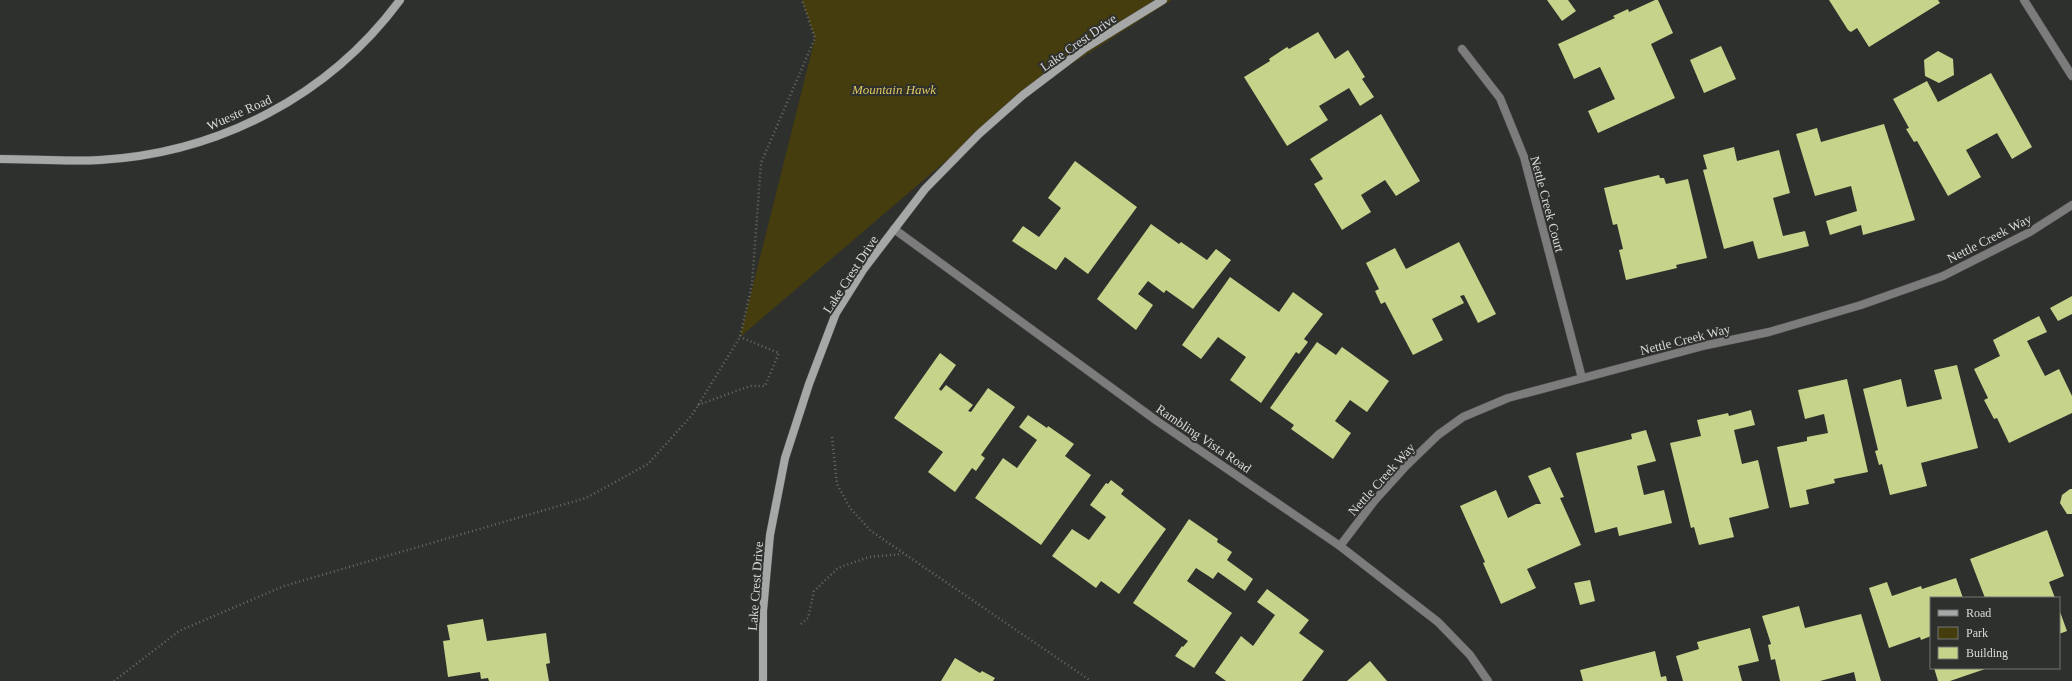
<svg xmlns="http://www.w3.org/2000/svg" width="2072" height="681" viewBox="0 0 2072 681" font-family="Georgia,serif">
	<style>
		.green { fill: #463d0f }
		.building { fill: #c6d38a }
		.lines { fill: none; stroke-linecap: round; stroke-linejoin: round }
		.street-casing { stroke: #4a4b49; stroke-width: 9 }
		.secondary-casing { stroke: #4a4b49; stroke-width: 9 }
		.path { stroke: #696a68; stroke-width: 2.5; stroke-dasharray: 1 3; stroke-linecap: butt }
		.street { stroke: #7b7c7b; stroke-width: 8 }
		.secondary { stroke: #a6a8a7; stroke-width: 8 }
		.labels { text-anchor: middle; stroke-width: 4; stroke-linejoin: round; paint-order: stroke }
		.street-label { font-size: 13px; fill: #dadbd9; stroke: #2e302d }
		.park-label { font-size: 13px; font-style: italic; fill: #dec760; stroke: #2e302d }
	</style>
	<rect width="100%" height="100%" fill="#2e302d"/>
	<polygon class="green" points="802,0 1172,0 1023,95 740,337 815,38"/>
	<g class="building">
		<polygon points="1547,0 1568,0 1576,11 1562,21"/>
		<polygon points="1655,0 1658,0 1673,33 1651,44 1675,98 1598,133 1588,111 1615,99 1600,67 1574,79 1558,44 1615,18 1613,16 1628,9 1629,12"/>
		<polygon points="1829,0 1938,0 1940,3 1869,47 1857,28 1851,32 1848,30"/>
		<polygon points="1318,32 1335,59 1348,50 1365,77 1362,79 1374,97 1360,106 1349,88 1319,106 1328,120 1287,146 1244,77 1270,61 1269,59 1287,47 1289,49"/>
		<polygon points="1721,46 1736,79 1704,93 1690,60"/>
		<polygon points="1938,51 1953,59 1954,75 1939,83 1925,76 1924,60"/>
		<polygon points="1991,73 2032,147 2012,159 1997,133 1966,150 1981,177 1948,196 1917,141 1914,142 1906,129 1909,128 1893,99 1927,81 1938,102"/>
		<polygon points="1381,114 1420,181 1396,196 1385,180 1361,195 1371,212 1342,230 1314,184 1323,179 1310,159"/>
		<polygon points="1884,124 1915,220 1863,235 1861,225 1830,235 1826,221 1857,211 1851,186 1815,196 1796,134 1817,128 1821,142"/>
		<polygon points="1734,147 1737,161 1779,150 1790,193 1773,198 1783,236 1805,231 1809,246 1758,259 1753,241 1724,249 1703,170 1707,169 1703,155"/>
		<polygon points="1075,161 1137,207 1088,274 1065,257 1056,270 1012,241 1023,226 1039,237 1061,208 1048,198"/>
		<polygon points="1659,175 1660,178 1664,178 1666,184 1688,179 1707,258 1676,265 1677,268 1626,280 1619,250 1623,249 1617,224 1613,225 1604,188"/>
		<polygon points="1151,224 1179,244 1181,242 1207,260 1216,249 1231,260 1193,309 1166,290 1164,293 1148,281 1138,294 1153,305 1136,330 1097,299"/>
		<polygon points="1459,242 1496,314 1478,323 1464,295 1460,296 1464,303 1432,319 1443,340 1413,355 1385,302 1381,304 1375,291 1379,289 1366,263 1395,248 1406,269"/>
		<polygon points="1230,277 1279,312 1293,292 1323,314 1304,339 1308,342 1299,354 1296,352 1261,403 1230,380 1246,357 1218,337 1201,359 1182,345"/>
		<polygon points="2072,296 2072,314 2058,321 2050,308"/>
		<polygon points="2039,316 2047,332 2027,341 2045,376 2059,369 2072,396 2072,413 2009,443 1997,418 1994,419 1984,400 1988,398 1974,369 2000,356 1993,340"/>
		<polygon points="1317,342 1336,355 1342,347 1389,381 1367,412 1350,400 1335,421 1351,433 1333,459 1291,429 1294,425 1270,408"/>
		<polygon points="940,353 956,365 939,389 941,391 946,385 973,405 968,411 971,412 988,388 1015,407 981,455 985,458 976,471 972,468 955,492 928,472 943,452 894,418"/>
		<polygon points="1957,365 1978,448 1921,463 1927,486 1890,495 1882,464 1879,465 1875,451 1878,450 1863,389 1901,379 1907,407 1942,399 1934,370"/>
		<polygon points="1847,379 1868,472 1834,479 1835,483 1806,490 1809,504 1790,508 1777,447 1807,441 1807,437 1828,433 1824,414 1805,419 1798,390"/>
		<polygon points="1751,410 1755,425 1734,430 1742,464 1758,460 1769,508 1729,518 1734,537 1699,545 1694,527 1691,528 1670,443 1701,436 1697,420 1728,413 1729,416"/>
		<polygon points="1028,415 1047,428 1048,426 1074,444 1065,456 1091,475 1041,545 975,498 1003,458 1017,468 1037,440 1019,427"/>
		<polygon points="1646,430 1656,461 1637,466 1644,495 1664,490 1672,523 1619,536 1617,527 1595,533 1576,453 1632,439 1631,434"/>
		<polygon points="1550,467 1564,497 1560,498 1581,545 1527,569 1536,588 1501,604 1483,563 1485,562 1460,506 1496,490 1508,518 1536,504 1541,504 1528,476"/>
		<polygon points="1111,480 1124,490 1121,494 1166,529 1119,594 1101,581 1096,588 1052,556 1072,529 1089,540 1106,517 1090,505 1106,483 1108,484"/>
		<polygon points="2070,489 2072,489 2072,514 2067,514 2060,503 2062,495"/>
		<polygon points="1189,519 1218,539 1217,542 1232,552 1227,560 1253,579 1245,591 1218,572 1213,579 1196,568 1187,581 1232,613 1194,668 1175,656 1182,646 1183,647 1188,641 1133,603"/>
		<polygon points="2047,530 2064,576 2049,582 2055,598 1985,598 1970,559"/>
		<polygon points="1956,578 1963,598 1931,598 1931,636 1921,640 1920,637 1889,648 1869,588 1887,582 1892,596 1921,586 1922,589"/>
		<polygon points="1590,580 1595,601 1580,605 1574,583"/>
		<polygon points="1267,589 1309,620 1299,633 1324,651 1302,681 1226,681 1215,673 1241,636 1253,646 1275,615 1257,602"/>
		<polygon points="1799,606 1805,628 1861,614 1881,681 1856,681 1854,672 1820,681 1780,681 1775,659 1771,660 1768,645 1771,644 1762,616"/>
		<polygon points="2059,609 2067,631 2059,634"/>
		<polygon points="483,619 487,641 546,633 550,663 546,664 549,681 489,681 488,678 481,679 480,672 448,677 443,641 450,640 447,625"/>
		<polygon points="1750,628 1759,661 1738,666 1742,681 1683,681 1676,656 1699,649 1697,642"/>
		<polygon points="1655,651 1661,677 1666,676 1667,681 1583,681 1580,670"/>
		<polygon points="955,658 980,673 982,671 995,678 993,681 941,681"/>
		<polygon points="1370,661 1387,681 1347,681"/>
		<polygon points="1934,668 1988,668 1950,681 1938,681"/>
	</g>
	<g class="lines">
		<defs>
			<g id="street">
				<polyline points="2024,0 2072,76"/>
				<polyline points="1462,49 1500,98 1524,157 1582,378"/>
				<polyline points="894,229 1157,421 1340,546 1438,622 1470,655 1488,681"/>
				<polyline points="1340,546 1375,500 1405,467 1438,435 1463,417 1508,398 1707,345 1769,332 1861,305 1943,276 2030,232 2072,205"/>
			</g>
			<g id="secondary">
				<path d="M0 159C33 159 67 162 100 160 219 153 329 96 400 0"/>
				<polyline points="763,681 763,611 770,535 785,458 809,384 836,313 863,270 925,189 979,134 1023,95 1085,48 1163,0"/>
			</g>
		</defs>
		<use href="#street" class="street-casing"/>
		<use href="#secondary" class="secondary-casing"/>
		<g class="path">
			<polyline points="698,405 750,386 765,386 779,353 740,337"/>
			<polyline points="832,437 837,484 850,508 871,531 1091,681"/>
			<polyline points="801,624 808,618 814,591 838,568 869,557 902,554"/>
			<polyline points="114,681 179,631 284,586 586,498 648,464 692,415 740,337 752,284 761,163 815,38 802,0"/>
		</g>
		<use href="#street" class="street"/>
		<use href="#secondary" class="secondary"/>
	</g>
	<g class="labels">
		<g class="street-label">
			<text transform="translate(1078 42) rotate(-35)" y="5">Lake Crest Drive</text>
			<text transform="translate(239 112) rotate(-24)" y="5">Wueste Road</text>
			<text transform="translate(1548 204) rotate(75)" y="5">Nettle Creek Court</text>
			<text transform="translate(1989 238) rotate(-27)" y="5">Nettle Creek Way</text>
			<text transform="translate(850 274) rotate(-57)" y="5">Lake Crest Drive</text>
			<text transform="translate(1685 339) rotate(-14)" y="5">Nettle Creek Way</text>
			<text transform="translate(1204 438) rotate(34)" y="5">Rambling Vista Road</text>
			<text transform="translate(1381 479) rotate(-48)" y="5">Nettle Creek Way</text>
			<text transform="translate(755 586) rotate(-86)" y="5">Lake Crest Drive</text>
		</g>
		<g class="park-label">
			<text x="894" y="94">Mountain Hawk</text>
		</g>
	</g>
	<rect x="1930" y="597" width="130" height="72" fill="#2e302d" stroke="#737472"/>
	<rect x="1938" y="610" width="20" height="6" fill="#a6a8a7" stroke="#737472"/>
	<text x="1966" y="617" font-size="12" fill="#dadbd9">Road</text>
	<rect x="1938" y="627" width="20" height="12" fill="#463d0f" stroke="#737472"/>
	<text x="1966" y="637" font-size="12" fill="#dadbd9">Park</text>
	<rect x="1938" y="647" width="20" height="12" fill="#c6d38a" stroke="#737472"/>
	<text x="1966" y="657" font-size="12" fill="#dadbd9">Building</text>
</svg>
